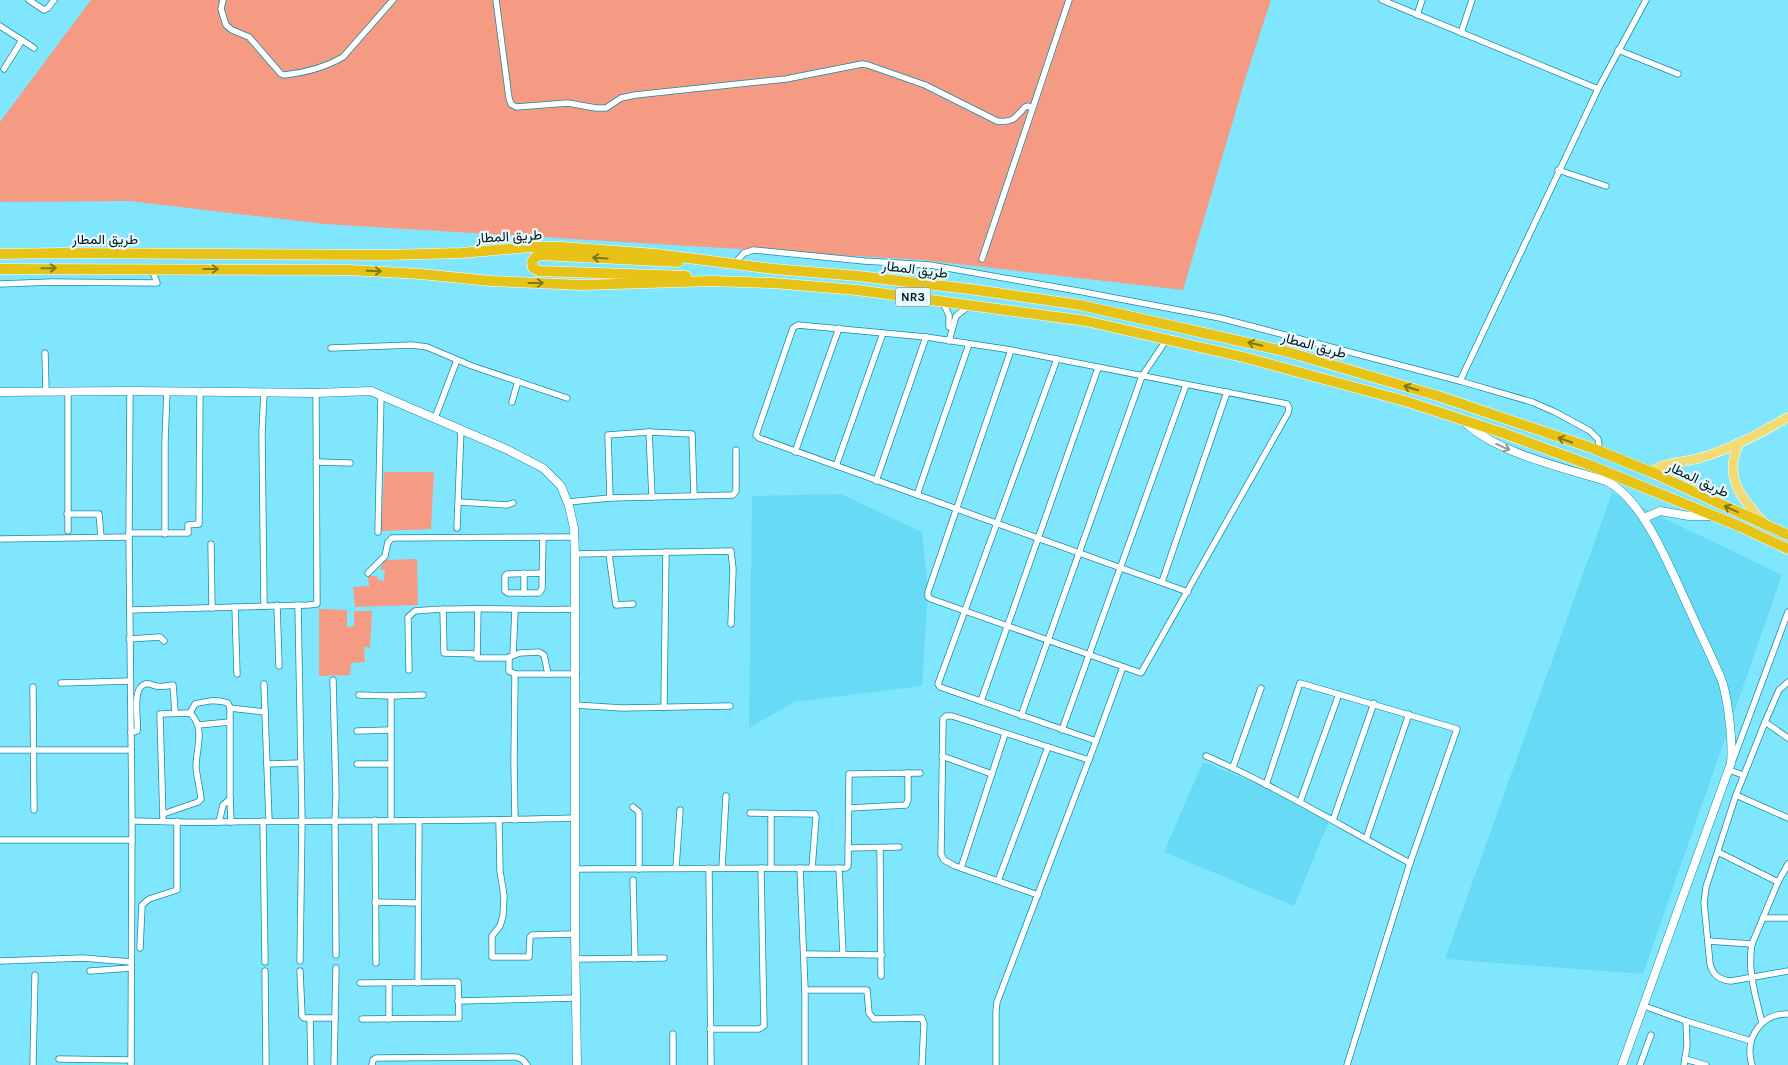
<svg xmlns="http://www.w3.org/2000/svg" width="1788" height="1065" viewBox="0 0 1788 1065" font-family="Karla,Vazirmatn,sans-serif">
	<style>
		.built { fill: #67dbf5 }
		.green { fill: #f59a83 }
		.lines { fill: none; stroke-linecap: round; stroke-linejoin: round }
		.street-casing { stroke: #148ca3; stroke-width: 7 }
		.secondary-casing { stroke: #148ca3; stroke-width: 9 }
		.primary-casing { stroke: #fff; stroke-width: 10 }
		.highway-casing { stroke: #fff; stroke-width: 11 }
		.street { stroke: #fff; stroke-width: 5.5 }
		.secondary { stroke: #fff; stroke-width: 8 }
		.primary { stroke: #f1db74; stroke-width: 9 }
		.highway { stroke: #e8c317; stroke-width: 10 }
		.oneway { stroke: #80761a }
		.oneway2 { stroke: #8d9799 }
		.labels { text-anchor: middle; stroke-width: 4.5; stroke-linejoin: round; paint-order: stroke }
		.shield { fill: #e7f9fe; stroke: #475c60; stroke-width: 1 }
		.shield-label { font-size: 12px; font-weight: bold; fill: #02181d }
		.street-label { font-size: 14px; fill: #02181d; stroke: #e7f9fe }
	</style>
	<rect width="100%" height="100%" fill="#80e6fe"/>
	<g class="built">
		<polygon points="1612,493 1782,575 1643,974 1445,959"/>
		<polygon points="841,494 922,532 928,592 922,686 794,702 749,728 752,496"/>
		<polygon points="1203,762 1332,814 1294,906 1164,852"/>
	</g>
	<g class="green">
		<polygon points="91,0 1271,0 1247,73 1183,290 923,260 325,224 129,201 0,202 0,122"/>
		<polygon points="384,472 434,472 431,529 381,531"/>
		<polygon points="417,559 418,605 355,607 353,587 369,586 368,576 377,576 378,580 384,581 385,570 380,569 385,560"/>
		<polygon points="319,609 347,610 347,627 354,626 354,611 372,611 370,648 364,647 365,662 351,663 350,675 319,676"/>
	</g>
	<g class="lines">
		<defs>
			<g id="street">
				<polyline points="29,0 44,10 48,8 54,0"/>
				<path d="M223 0 221 9 226 25 232 30 249 37 281 74 284 75C303 73 326 67 343 57L393 0"/>
				<path d="M496 0 509 98 511 104 516 107 568 103 596 108H606L621 98 635 95 786 79 862 64 868 65 925 85 997 121C1013 123 1015 118 1025 107L1028 106 1032 108"/>
				<polyline points="1382,0 1598,89"/>
				<polyline points="1417,15 1422,0"/>
				<polyline points="0,26 34,48"/>
				<polyline points="1461,33 1472,0"/>
				<polyline points="1618,50 1678,74"/>
				<polyline points="4,69 22,40"/>
				<polyline points="1558,170 1606,186"/>
				<polyline points="982,259 1069,0"/>
				<polyline points="735,263 744,253 754,250 864,261 930,265 1078,291 1220,318 1460,381 1532,402 1555,412 1590,431 1598,439 1599,444 1596,450"/>
				<polyline points="0,284 52,282 157,283 152,269"/>
				<polyline points="943,303 949,315 949,327"/>
				<polyline points="949,341 956,316 969,306"/>
				<polyline points="331,348 412,345 427,347 472,366 567,398"/>
				<polyline points="1011,350 928,592 928,597 931,599 1141,673 1288,413 1289,408 1287,404 1011,350 926,337 798,325 793,328 756,435 759,438 1188,592"/>
				<polyline points="45,353 46,391"/>
				<polyline points="1057,359 938,684 940,687 1096,741 1123,667"/>
				<polyline points="1460,381 1598,89 1646,0"/>
				<polyline points="130,391 129,537 132,821 131,1065"/>
				<polyline points="264,392 262,433 264,606"/>
				<polyline points="512,402 518,381"/>
				<polyline points="435,418 457,360"/>
				<polyline points="649,432 652,497"/>
				<polyline points="795,452 839,328"/>
				<polyline points="317,462 350,463"/>
				<polyline points="836,466 883,333"/>
				<polyline points="876,481 926,337"/>
				<polyline points="917,495 969,344"/>
				<polyline points="610,498 608,435 649,432 692,434 694,496"/>
				<polyline points="459,502 507,505 513,503"/>
				<polyline points="568,502 610,498 733,495 736,491 736,450"/>
				<polyline points="67,514 99,514 101,537"/>
				<polyline points="457,528 461,429"/>
				<polyline points="68,531 68,391"/>
				<polyline points="378,532 381,395"/>
				<polyline points="129,533 188,533 188,525 199,524 200,392"/>
				<polyline points="165,534 165,442 167,391"/>
				<polyline points="0,539 129,537"/>
				<polyline points="211,544 212,608"/>
				<polyline points="575,554 731,551 733,569 731,624"/>
				<polyline points="609,554 616,605 633,604"/>
				<polyline points="368,573 385,556 388,542 392,538 575,537"/>
				<polyline points="542,573 507,574 505,576 505,591 508,593 539,593 542,589 543,537"/>
				<polyline points="1162,582 1227,392"/>
				<polyline points="524,593 524,573"/>
				<polyline points="277,605 279,666"/>
				<polyline points="298,605 302,821 300,961"/>
				<polyline points="235,607 237,674"/>
				<polyline points="443,609 444,653 477,654"/>
				<polyline points="478,609 477,658 506,658 520,653 539,652 544,655 548,674"/>
				<polyline points="130,610 308,605 317,604 316,393"/>
				<polyline points="129,639 160,637 164,641"/>
				<polyline points="513,655 515,610"/>
				<polyline points="509,658 509,671 515,674"/>
				<path d="M409 670 408 617 415 611C468 606 522 611 575 609"/>
				<polyline points="333,680 336,794 335,821 336,955"/>
				<polyline points="1788,682 1779,690 1765,722 1788,738"/>
				<polyline points="61,683 130,681"/>
				<polyline points="264,684 269,821"/>
				<polyline points="33,687 34,810"/>
				<polyline points="359,695 391,696"/>
				<polyline points="981,701 1098,368"/>
				<polyline points="575,705 622,708 730,706"/>
				<polyline points="664,707 666,552"/>
				<path d="M190 713 195 704C207 701 216 699 228 703L230 708"/>
				<polyline points="1021,716 1142,376 1167,339"/>
				<path d="M1765 722 1736 795 1706 887 1704 903 1710 964C1713 975 1719 980 1731 981L1788 971"/>
				<polyline points="198,725 230,722"/>
				<polyline points="1062,730 1186,385"/>
				<polyline points="357,731 390,730"/>
				<path d="M131 733 137 731C139 719 131 689 145 684 149 683 152 685 156 686 161 687 168 686 173 685L175 712"/>
				<polyline points="0,750 131,750"/>
				<polyline points="942,756 992,774"/>
				<path d="M1206 756C1276 786 1342 827 1410 863"/>
				<polyline points="1733,760 1788,612"/>
				<polyline points="267,764 301,763"/>
				<polyline points="357,764 390,764"/>
				<polyline points="1233,767 1261,688"/>
				<polyline points="1729,770 1743,775"/>
				<polyline points="1266,785 1300,683 1457,729 1410,863 1347,1065"/>
				<polyline points="1736,795 1788,818"/>
				<polyline points="230,799 231,822"/>
				<polyline points="1300,802 1339,694"/>
				<polyline points="633,807 639,812 639,869"/>
				<polyline points="849,808 906,805 908,800 908,773"/>
				<polyline points="750,813 815,814 816,817 812,868"/>
				<path d="M163 814 198 802 201 799C200 788 197 778 196 767 196 748 206 728 190 713L160 714 163 821"/>
				<polyline points="375,820 376,963"/>
				<polyline points="391,820 391,696 423,695"/>
				<polyline points="499,820 500,871 504,896 503,916 500,926 492,936 492,957 529,957 530,937 532,935 575,934"/>
				<polyline points="515,820 514,762 515,674 576,674"/>
				<polyline points="1333,820 1374,703"/>
				<path d="M132 821C161 821 190 823 219 822 338 820 456 822 575 818"/>
				<polyline points="263,821 265,962"/>
				<polyline points="219,822 223,805 230,799 230,708 265,712"/>
				<polyline points="1366,839 1409,714"/>
				<polyline points="0,840 132,840"/>
				<polyline points="848,848 899,847"/>
				<polyline points="880,848 881,976"/>
				<polyline points="1718,852 1778,882"/>
				<polyline points="771,867 771,814"/>
				<polyline points="676,868 680,810"/>
				<polyline points="709,868 711,1065"/>
				<polyline points="722,868 726,796"/>
				<polyline points="800,868 805,990 867,990 869,1013 874,1019 922,1018 924,1024 922,1065"/>
				<polyline points="839,868 843,954"/>
				<polyline points="961,868 1005,734"/>
				<polyline points="575,869 846,868 848,866 849,774 920,773"/>
				<polyline points="633,880 635,959"/>
				<polyline points="998,881 1048,747"/>
				<polyline points="1038,895 955,866 944,860 941,854 943,719 946,716 952,716 1089,760"/>
				<polyline points="375,902 418,903"/>
				<polyline points="1763,918 1788,918"/>
				<polyline points="1708,941 1752,944"/>
				<polyline points="140,948 142,905 149,899 177,890 177,821"/>
				<polyline points="804,954 882,955"/>
				<polyline points="576,959 664,958"/>
				<polyline points="0,961 83,958 131,962"/>
				<polyline points="90,971 131,968"/>
				<polyline points="265,971 266,1065"/>
				<polyline points="300,971 302,1016 304,1018 335,1018"/>
				<polyline points="360,983 458,982 459,1018 362,1019"/>
				<polyline points="389,983 389,1019"/>
				<polyline points="418,983 419,821"/>
				<polyline points="805,990 805,1065"/>
				<polyline points="458,1001 576,998"/>
				<polyline points="1644,1006 1686,1021 1751,1041"/>
				<polyline points="310,1018 311,1065"/>
				<path d="M1762 1023C1756 997 1747 971 1752 944L1778 882 1788 864"/>
				<polyline points="710,1029 759,1029 764,1026 761,868"/>
				<polyline points="673,1034 673,1065"/>
				<polyline points="59,1059 131,1060"/>
				<polyline points="1685,1059 1706,1065"/>
				<polyline points="33,1065 35,975"/>
				<polyline points="334,1065 336,968"/>
				<polyline points="372,1065 373,1060 376,1058 517,1057 523,1060 527,1065"/>
				<polyline points="996,1065 996,1011 997,1002 1096,741"/>
				<polyline points="1640,1065 1651,1035"/>
				<polyline points="1684,1065 1687,1046 1686,1021"/>
				<path d="M1752 1065C1744 1040 1760 1013 1788 1014"/>
			</g>
			<g id="secondary">
				<polyline points="0,392 130,391 316,393 371,391 506,449 543,468 561,486 569,506 574,528 575,554 575,934 577,1065"/>
				<path d="M1463 420C1492 452 1565 468 1606 481 1642 497 1670 568 1686 602 1697 627 1709 651 1720 676 1728 694 1733 743 1731 763L1622 1065"/>
				<polyline points="1644,518 1660,511 1689,516 1710,516"/>
			</g>
			<g id="primary">
				<path d="M1739 443C1723 477 1741 498 1763 522"/>
				<path d="M1651 472C1666 461 1685 463 1703 457 1733 448 1761 433 1788 417"/>
			</g>
			<g id="highway">
				<polyline points="0,254 62,253 387,255 461,253 530,247 562,247 656,254 774,269 858,276 969,289 1080,305 1288,352 1438,396 1592,448 1651,472 1788,535"/>
				<polyline points="678,262 541,255 535,257 532,262 533,268 539,271 686,276"/>
				<polyline points="0,269 349,270 421,274 491,281 582,285 712,281 773,283 857,290 1086,321 1243,357 1405,401 1503,433 1587,464 1739,526 1788,549"/>
			</g>
		</defs>
		<use href="#street" class="street-casing"/>
		<use href="#secondary" class="secondary-casing"/>
		<use href="#primary" class="primary-casing"/>
		<use href="#highway" class="highway-casing"/>
		<use href="#street" class="street"/>
		<use href="#secondary" class="secondary"/>
		<use href="#primary" class="primary"/>
		<use href="#highway" class="highway"/>
	</g>
	<defs><path id="oneway-shaft" d="M-6 0H5M1.5-3L5.5 0L1.5 3" fill="none" stroke-width="1.6" stroke-linecap="round" stroke-linejoin="round" transform="scale(1.25)"/></defs>
	<g class="oneway">
		<use href="#oneway-shaft" transform="translate(600 258) rotate(-177)"/>
		<use href="#oneway-shaft" transform="translate(49 268) rotate(-1)"/>
		<use href="#oneway-shaft" transform="translate(211 269)"/>
		<use href="#oneway-shaft" transform="translate(374 271) rotate(2)"/>
		<use href="#oneway-shaft" transform="translate(536 283)"/>
		<use href="#oneway-shaft" transform="translate(1255 344) rotate(-166)"/>
		<use href="#oneway-shaft" transform="translate(1411 388) rotate(-163)"/>
		<use href="#oneway-shaft" transform="translate(1565 440) rotate(-161)"/>
		<use href="#oneway-shaft" transform="translate(1731 509) rotate(-155)"/>
	</g>
	<use class="oneway2" href="#oneway-shaft" transform="translate(1503 447) rotate(24)"/>
	<g class="labels">
		<rect class="shield" x="895.5" y="287.5" width="35" height="19" rx="4"/>
		<g class="shield-label">
			<text x="913" y="301">NR3</text>
		</g>
		<g class="street-label">
			<text transform="translate(509 236) rotate(-3)" y="5">طريق المطار</text>
			<text x="105" y="244">طريق المطار</text>
			<text transform="translate(915 269) rotate(7)" y="5">طريق المطار</text>
			<text transform="translate(1314 345) rotate(15)" y="5">طريق المطار</text>
			<text transform="translate(1698 479) rotate(25)" y="5">طريق المطار</text>
		</g>
	</g>
</svg>
